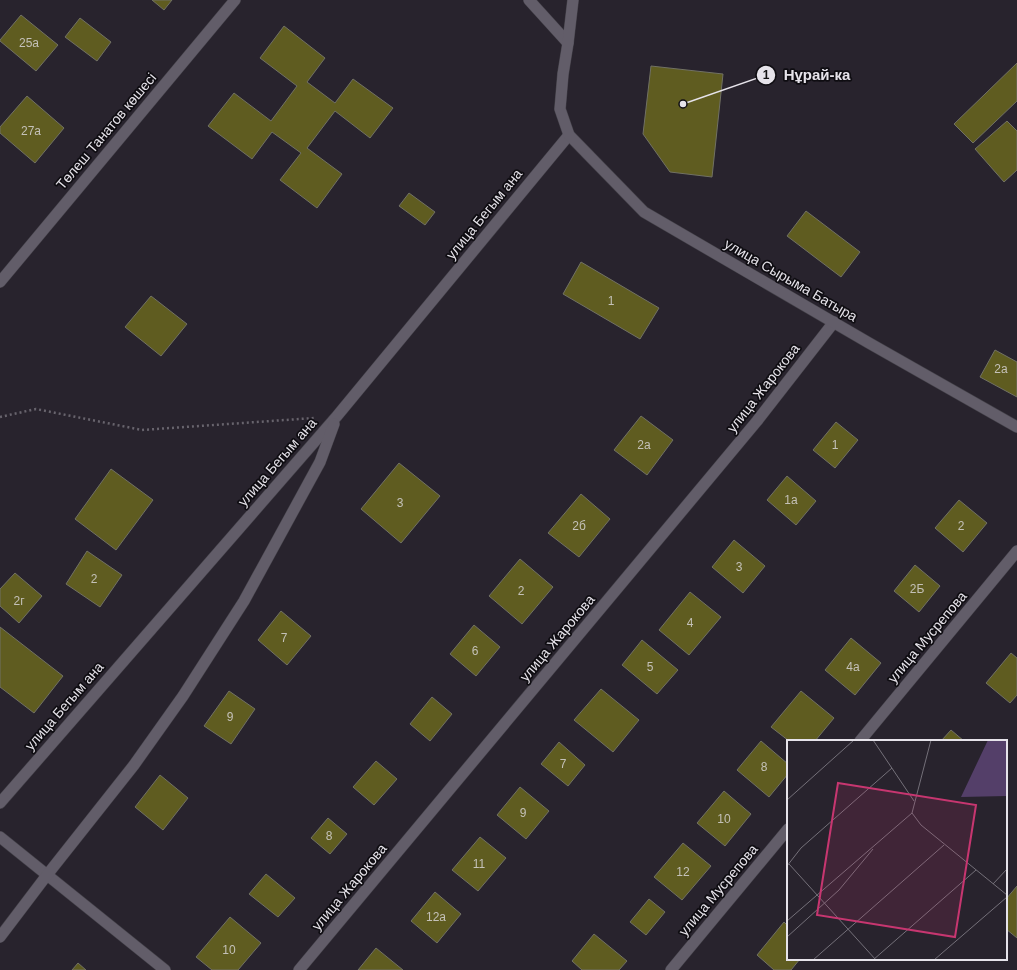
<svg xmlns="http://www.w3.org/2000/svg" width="1017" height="970" viewBox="0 0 1017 970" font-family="Helvetica,sans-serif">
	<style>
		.building { fill: #5f5c20; stroke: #717164 }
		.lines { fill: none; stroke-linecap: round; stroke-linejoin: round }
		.minor-casing { stroke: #434048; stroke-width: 12 }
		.tertiary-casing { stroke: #434048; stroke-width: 12 }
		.path { stroke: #68646d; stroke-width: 2.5; stroke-dasharray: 2 3; stroke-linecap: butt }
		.minor { stroke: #625d69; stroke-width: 11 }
		.tertiary { stroke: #625d69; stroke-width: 11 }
		.labels { text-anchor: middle; stroke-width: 3.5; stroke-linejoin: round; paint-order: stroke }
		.number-label { font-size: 12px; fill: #c4c1b8 }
		.street-label { font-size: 14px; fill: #e6e3ea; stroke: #0f0d12 }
		.inset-road { fill: none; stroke: #747079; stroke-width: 1 }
		.view { fill: #c73670; fill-opacity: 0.15; stroke: #c73670; stroke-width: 2 }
		.inset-edge { fill: none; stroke: #e6e3ea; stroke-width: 2 }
		.leader { fill: none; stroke: #e6e3ea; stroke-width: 1.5 }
		.callout-dot { fill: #e6e3ea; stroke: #0f0d12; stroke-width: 1.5 }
		.mark-label { font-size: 12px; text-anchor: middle; font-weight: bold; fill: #111 }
		.callout-label { font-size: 15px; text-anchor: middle; font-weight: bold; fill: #e6e3ea; stroke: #0f0d12; stroke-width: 3.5; stroke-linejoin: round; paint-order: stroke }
	</style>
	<rect width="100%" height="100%" fill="#28232d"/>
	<g class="building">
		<polygon points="152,0 172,0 164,10"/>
		<polygon points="21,15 58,45 36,71 0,41 0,40"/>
		<polygon points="80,18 111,42 97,61 65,37"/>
		<polygon points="284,26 325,58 307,82 335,103 353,79 393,108 370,138 335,111 307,148 342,174 317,208 280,180 301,153 272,132 252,159 208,126 234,93 271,121 297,86 260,58"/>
		<polygon points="1017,63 1017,101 973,143 954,124"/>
		<polygon points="651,66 723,74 712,177 670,172 643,134"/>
		<polygon points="27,96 64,128 35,163 0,133 0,127"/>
		<polygon points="1007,121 1017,131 1017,170 1004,182 975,149"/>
		<polygon points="409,193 435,212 425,225 399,206"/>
		<polygon points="806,211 860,252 841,277 787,236"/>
		<polygon points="581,262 659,308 640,339 563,294"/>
		<polygon points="151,296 187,324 161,356 125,327"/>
		<polygon points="995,350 1017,362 1017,397 980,377"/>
		<polygon points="641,416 673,440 647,475 614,450"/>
		<polygon points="836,422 858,440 835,468 813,450"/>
		<polygon points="399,463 440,496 401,543 361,509"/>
		<polygon points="111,469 153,500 116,550 75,519"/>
		<polygon points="787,476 816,501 796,525 767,500"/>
		<polygon points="581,494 610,519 579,557 548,533"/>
		<polygon points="959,500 987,523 963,552 935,528"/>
		<polygon points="734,540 765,566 743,593 712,567"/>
		<polygon points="87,551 122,575 100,607 66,584"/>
		<polygon points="520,559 553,587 522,624 489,596"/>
		<polygon points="915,565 940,586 919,612 894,591"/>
		<polygon points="15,573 42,596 19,623 0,606 0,589"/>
		<polygon points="690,592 721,617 689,655 659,630"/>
		<polygon points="281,611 311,636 287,665 258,640"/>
		<polygon points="474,625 500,647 476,676 450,654"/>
		<polygon points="0,627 63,676 34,713 0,687"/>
		<polygon points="851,638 881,663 855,695 825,670"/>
		<polygon points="642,640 678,670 657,694 622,665"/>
		<polygon points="1011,653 1017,658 1017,695 1010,703 986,683"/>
		<polygon points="601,689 639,720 613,752 574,720"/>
		<polygon points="229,691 255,709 231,744 204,726"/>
		<polygon points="801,691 834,718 815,741 789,741 771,727"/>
		<polygon points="432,697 452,714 430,741 410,724"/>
		<polygon points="951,730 964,741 941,741"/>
		<polygon points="761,741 788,764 788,774 769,797 737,770"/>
		<polygon points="559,742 585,765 568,786 541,764"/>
		<polygon points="376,761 397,779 374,805 353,787"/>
		<polygon points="160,775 188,798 163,830 135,807"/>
		<polygon points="520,787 549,811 526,839 497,815"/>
		<polygon points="724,791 751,814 725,846 697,823"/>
		<polygon points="328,818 347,834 330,854 311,838"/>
		<polygon points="480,837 506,858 478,891 452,870"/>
		<polygon points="683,843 711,866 682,900 654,877"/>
		<polygon points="266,874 295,898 278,917 249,894"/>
		<polygon points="1017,886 1017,938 1006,929 1006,899"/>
		<polygon points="435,892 461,914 437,943 411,921"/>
		<polygon points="649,899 665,912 646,935 630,922"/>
		<polygon points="230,917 261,943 238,970 212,970 196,957"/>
		<polygon points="784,922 788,926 788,959 800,959 791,970 774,970 757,955"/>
		<polygon points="594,934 627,961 619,970 582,970 572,961"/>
		<polygon points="376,948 403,970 358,970"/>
		<polygon points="78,963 86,970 72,970"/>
	</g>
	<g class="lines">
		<defs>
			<g id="minor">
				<polyline points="529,0 568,43"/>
				<polyline points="0,282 235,0"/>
				<polyline points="860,741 1017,551"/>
				<polyline points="0,803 337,416 569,135"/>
				<polyline points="0,837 165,970"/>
				<polyline points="0,937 47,875 134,765 183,696 244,601 320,462 334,424"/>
				<polyline points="299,970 757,421 834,322"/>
				<polyline points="671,970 788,829"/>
			</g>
			<polyline id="tertiary" points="573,0 568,43 563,74 560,109 569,135 644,212 869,343 1017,427"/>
		</defs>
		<use href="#minor" class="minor-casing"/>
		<use href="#tertiary" class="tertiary-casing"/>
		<polyline class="path" points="0,417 36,409 142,430 314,418"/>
		<use href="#minor" class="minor"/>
		<use href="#tertiary" class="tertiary"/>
	</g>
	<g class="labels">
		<g class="number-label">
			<text x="29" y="47">25а</text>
			<text x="31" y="135">27а</text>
			<text x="611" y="305">1</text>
			<text x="1001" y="373">2а</text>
			<text x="644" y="449">2а</text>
			<text x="835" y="449">1</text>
			<text x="791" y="504">1а</text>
			<text x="400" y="507">3</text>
			<text x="579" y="530">2б</text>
			<text x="961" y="530">2</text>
			<text x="739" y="571">3</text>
			<text x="94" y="583">2</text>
			<text x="917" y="593">2Б</text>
			<text x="521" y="595">2</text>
			<text x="19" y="605">2г</text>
			<text x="690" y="627">4</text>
			<text x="284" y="642">7</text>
			<text x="475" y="655">6</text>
			<text x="650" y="671">5</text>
			<text x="853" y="671">4а</text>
			<text x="230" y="721">9</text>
			<text x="563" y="768">7</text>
			<text x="764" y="771">8</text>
			<text x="523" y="817">9</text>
			<text x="724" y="823">10</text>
			<text x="329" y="840">8</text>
			<text x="479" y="868">11</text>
			<text x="683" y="876">12</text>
			<text x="436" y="921">12а</text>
			<text x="229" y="954">10</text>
		</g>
		<g class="street-label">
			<text transform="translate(106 131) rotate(-50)" y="5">Төлеш Танатов көшесі</text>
			<text transform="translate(484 214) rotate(-51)" y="5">улица Бегым ана</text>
			<text transform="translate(791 280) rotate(30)" y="5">улица Сырыма Батыра</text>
			<text transform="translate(763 388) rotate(-52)" y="5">улица Жарокова</text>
			<text transform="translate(277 462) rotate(-49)" y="5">улица Бегым ана</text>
			<text transform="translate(927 637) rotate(-50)" y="5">улица Мусрепова</text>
			<text transform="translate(557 638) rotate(-50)" y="5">улица Жарокова</text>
			<text transform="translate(64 706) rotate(-49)" y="5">улица Бегым ана</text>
			<text transform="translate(349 887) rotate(-50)" y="5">улица Жарокова</text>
			<text transform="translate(718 890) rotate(-50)" y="5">улица Мусрепова</text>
		</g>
	</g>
	<g transform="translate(787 740)">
		<rect width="220" height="220" fill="#28232d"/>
		<path d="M201 0H220V56L174 57Z" fill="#543f69"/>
		<path class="inset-road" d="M86 0 127 61M0 60 67 0M125 73 134 85 220 155M125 73 144 0M2 124 89 220M0 126 14 108 105 28M206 144 220 129M0 181 125 73M0 197 52 150 86 109M26 220 157 105M86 220 189 130M147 220 220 157"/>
		<path class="view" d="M51 43 189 65 168 197 30 175Z"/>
		<rect width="220" height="220" class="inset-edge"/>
	</g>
	<path class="leader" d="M683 104L766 75"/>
	<g class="callout-dot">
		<circle cx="683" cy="104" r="4"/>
		<circle cx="766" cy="75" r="10"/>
	</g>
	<g class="mark-label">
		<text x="766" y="79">1</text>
	</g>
	<g class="callout-label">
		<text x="817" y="80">Нұрай-ка</text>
	</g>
</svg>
